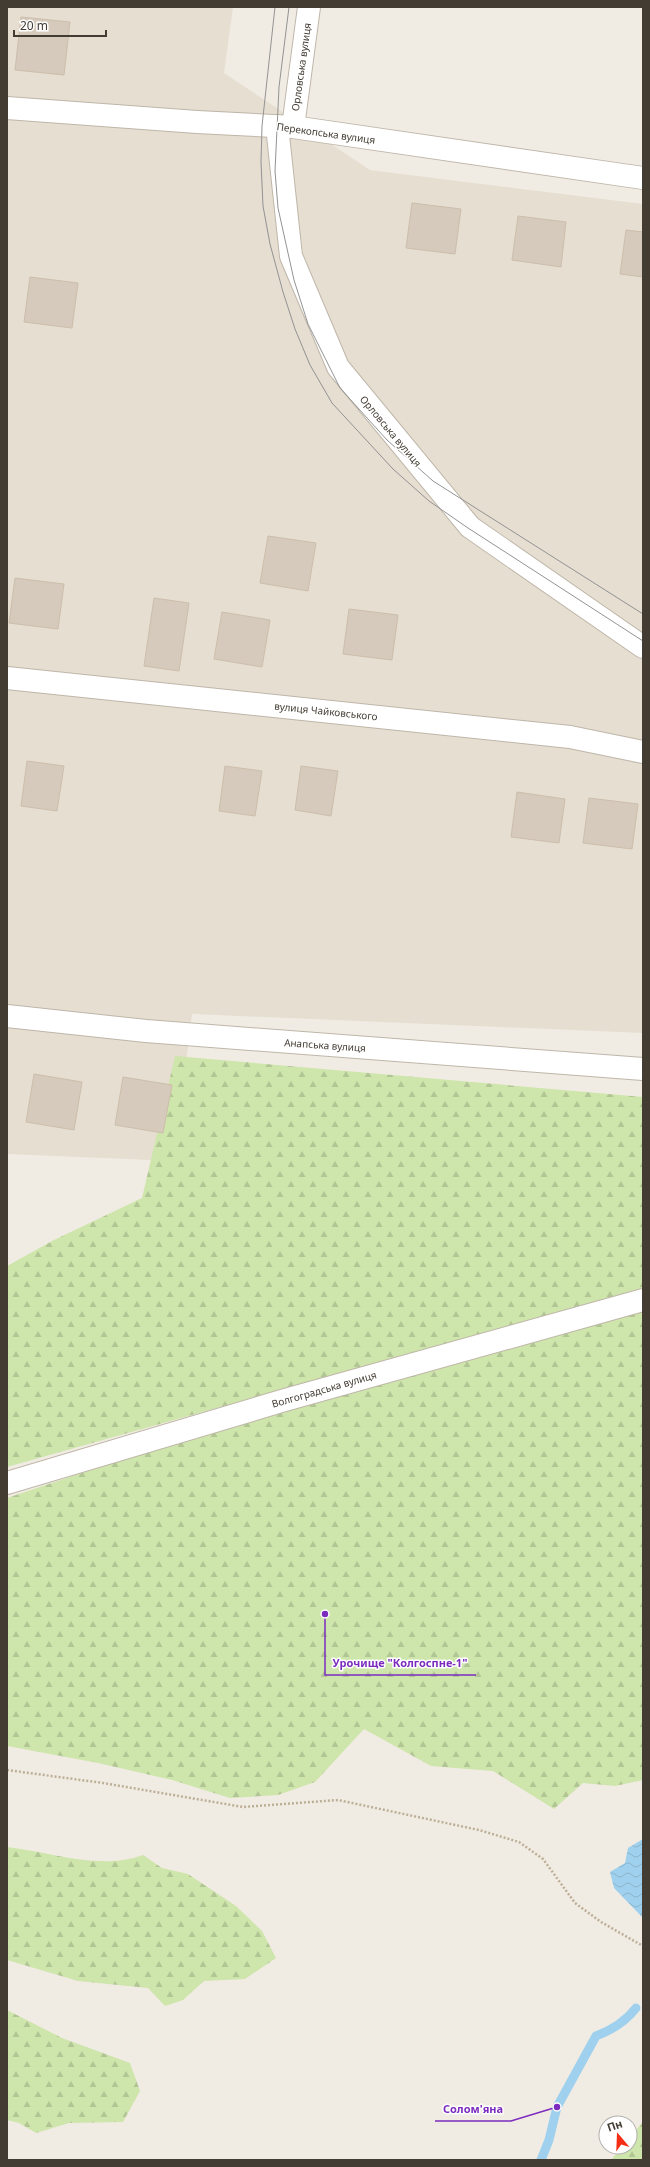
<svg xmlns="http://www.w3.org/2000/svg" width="650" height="2167" viewBox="0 0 650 2167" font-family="'Noto Sans',sans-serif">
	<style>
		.residential { fill: #e5ded1 }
		.forest { fill: url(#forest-firs) }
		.water { fill: url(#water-waves) }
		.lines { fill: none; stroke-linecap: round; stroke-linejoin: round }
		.stream { stroke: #9fd1ee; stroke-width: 9 }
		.building { fill: #d5cabb; stroke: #cdbeac }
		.minor-casing { stroke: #bfb6a9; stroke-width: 24 }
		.path { stroke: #bdae97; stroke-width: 2.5; stroke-dasharray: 2 2; stroke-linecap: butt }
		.minor { stroke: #fff; stroke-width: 22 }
		.tram { stroke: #939393; stroke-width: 1 }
		.labels { text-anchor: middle; stroke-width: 3; stroke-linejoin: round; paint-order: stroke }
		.street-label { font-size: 10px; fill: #423c33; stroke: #fff }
		.leader { fill: none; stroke: #7b2cbf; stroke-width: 1.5 }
		.callout-dot { fill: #7b2cbf; stroke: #fff; stroke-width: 1.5 }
		.callout-label { font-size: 11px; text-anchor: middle; font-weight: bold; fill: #7b2cbf; stroke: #fff; stroke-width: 3; stroke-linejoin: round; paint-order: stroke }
	</style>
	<defs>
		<pattern id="forest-firs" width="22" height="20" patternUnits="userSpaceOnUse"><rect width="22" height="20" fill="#cee5ab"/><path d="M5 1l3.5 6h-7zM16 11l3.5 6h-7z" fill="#b2c594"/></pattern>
		<pattern id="water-waves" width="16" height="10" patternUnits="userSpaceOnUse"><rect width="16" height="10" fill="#9fd1ee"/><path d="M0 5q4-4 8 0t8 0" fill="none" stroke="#8ab4cd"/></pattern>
	</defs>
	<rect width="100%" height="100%" fill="#f1ece3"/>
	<polygon class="residential" points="7,7 233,7 224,73 370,170 643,204 643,1033 192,1014 174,1161 7,1154"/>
	<g class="forest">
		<polygon points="175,1056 643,1097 643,1288 7,1467 7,1266 54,1240 142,1198"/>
		<path d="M643 1308V1780L615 1786 583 1783 554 1809 493 1771 431 1766 364 1729 315 1782 278 1795 230 1798 172 1780 98 1763 7 1746V1498C216 1426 430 1369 643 1308Z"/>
		<path d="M7 1847C52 1852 99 1871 143 1855L162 1868 188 1874 236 1906 262 1931 276 1958 245 1979 204 1981 183 2000 165 2006 148 1988 78 1981 7 1960Z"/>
		<polygon points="7,2010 62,2038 130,2063 140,2091 123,2122 69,2123 36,2133 19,2123 7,2120"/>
		<polygon points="643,2122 643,2160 611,2160 622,2147 630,2147 630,2137"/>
	</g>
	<polygon class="water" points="643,1839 643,1918 614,1888 610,1872 625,1863 628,1848"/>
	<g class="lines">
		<path class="stream" d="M541 2160 549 2140 557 2107 596 2036C612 2030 626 2021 636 2008"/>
	</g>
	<g class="building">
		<polygon points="21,17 70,22 64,75 15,70"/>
		<polygon points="412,203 461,209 455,254 406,248"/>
		<polygon points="518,216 566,222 561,267 512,260"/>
		<polygon points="626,230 643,232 643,277 620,274"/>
		<polygon points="30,277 78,283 72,328 24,322"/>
		<polygon points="268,536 316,543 308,591 260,583"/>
		<polygon points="15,578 64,584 58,629 9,623"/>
		<polygon points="154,598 189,603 179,671 144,666"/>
		<polygon points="349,609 398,615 392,660 343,654"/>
		<polygon points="222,612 270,620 262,667 214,659"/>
		<polygon points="27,761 64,766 57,811 21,806"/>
		<polygon points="225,766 262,771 255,816 219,811"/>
		<polygon points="301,766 338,771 331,816 295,810"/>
		<polygon points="517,792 565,799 559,843 511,837"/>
		<polygon points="589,798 638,804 632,849 583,843"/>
		<polygon points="34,1074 82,1082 74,1130 26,1122"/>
		<polygon points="123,1077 172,1085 163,1133 115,1125"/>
	</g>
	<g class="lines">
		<defs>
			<g id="minor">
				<polyline points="7,108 197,122 293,127 643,178"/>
				<polyline points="277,126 291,256 338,367 470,527 643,647"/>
				<polyline points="293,127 309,7"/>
				<polyline points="7,678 570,737 643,752"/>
				<polyline points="7,1016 146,1031 643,1069"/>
				<polyline points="7,1483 285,1400 643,1300"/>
			</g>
		</defs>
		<use href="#minor" class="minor-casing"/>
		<polyline class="path" points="7,1770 103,1783 243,1807 338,1800 479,1830 519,1842 543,1859 575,1903 601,1922 643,1946"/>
		<use href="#minor" class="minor"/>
		<g class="tram">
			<polyline points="275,7 262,126 261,162 263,206 270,244 283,292 295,329 310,365 332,403 393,469 429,501 468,528 643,641"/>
			<polyline points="289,7 279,87 275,171 278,208 294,280 308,324 340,388 387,440 433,481 643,614"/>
		</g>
	</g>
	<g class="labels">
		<g class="street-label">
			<text transform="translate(301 67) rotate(-82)" y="4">Орловська вулиця</text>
			<text transform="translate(326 133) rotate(8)" y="4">Перекопська вулиця</text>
			<text transform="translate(391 431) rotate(50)" y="4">Орловська вулиця</text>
			<text transform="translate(326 711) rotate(6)" y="4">вулиця Чайковського</text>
			<text transform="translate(325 1045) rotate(4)" y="4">Анапська вулиця</text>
			<text transform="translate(324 1389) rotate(-16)" y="4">Волгоградська вулиця</text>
		</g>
	</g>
	<path class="leader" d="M325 1614L325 1675H476M557 2107L511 2121H435"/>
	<g class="callout-dot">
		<circle cx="325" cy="1614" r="4"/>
		<circle cx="557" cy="2107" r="4"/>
	</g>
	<g class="callout-label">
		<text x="400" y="1667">Урочище "Колгоспне-1"</text>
		<text x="473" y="2113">Солом'яна</text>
	</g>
	<rect width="650" height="2167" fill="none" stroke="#423c33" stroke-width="16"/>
	<g transform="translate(618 2135) rotate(341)"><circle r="19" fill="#ffffff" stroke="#b3b1ad"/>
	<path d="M0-3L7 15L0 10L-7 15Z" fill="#f62d15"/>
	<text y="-6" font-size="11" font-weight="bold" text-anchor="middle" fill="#423c33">Пн</text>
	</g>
	<path d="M14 30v6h92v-6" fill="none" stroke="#423c33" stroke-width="2"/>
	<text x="20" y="30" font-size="12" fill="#423c33" stroke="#ffffff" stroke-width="3" paint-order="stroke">20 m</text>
</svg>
